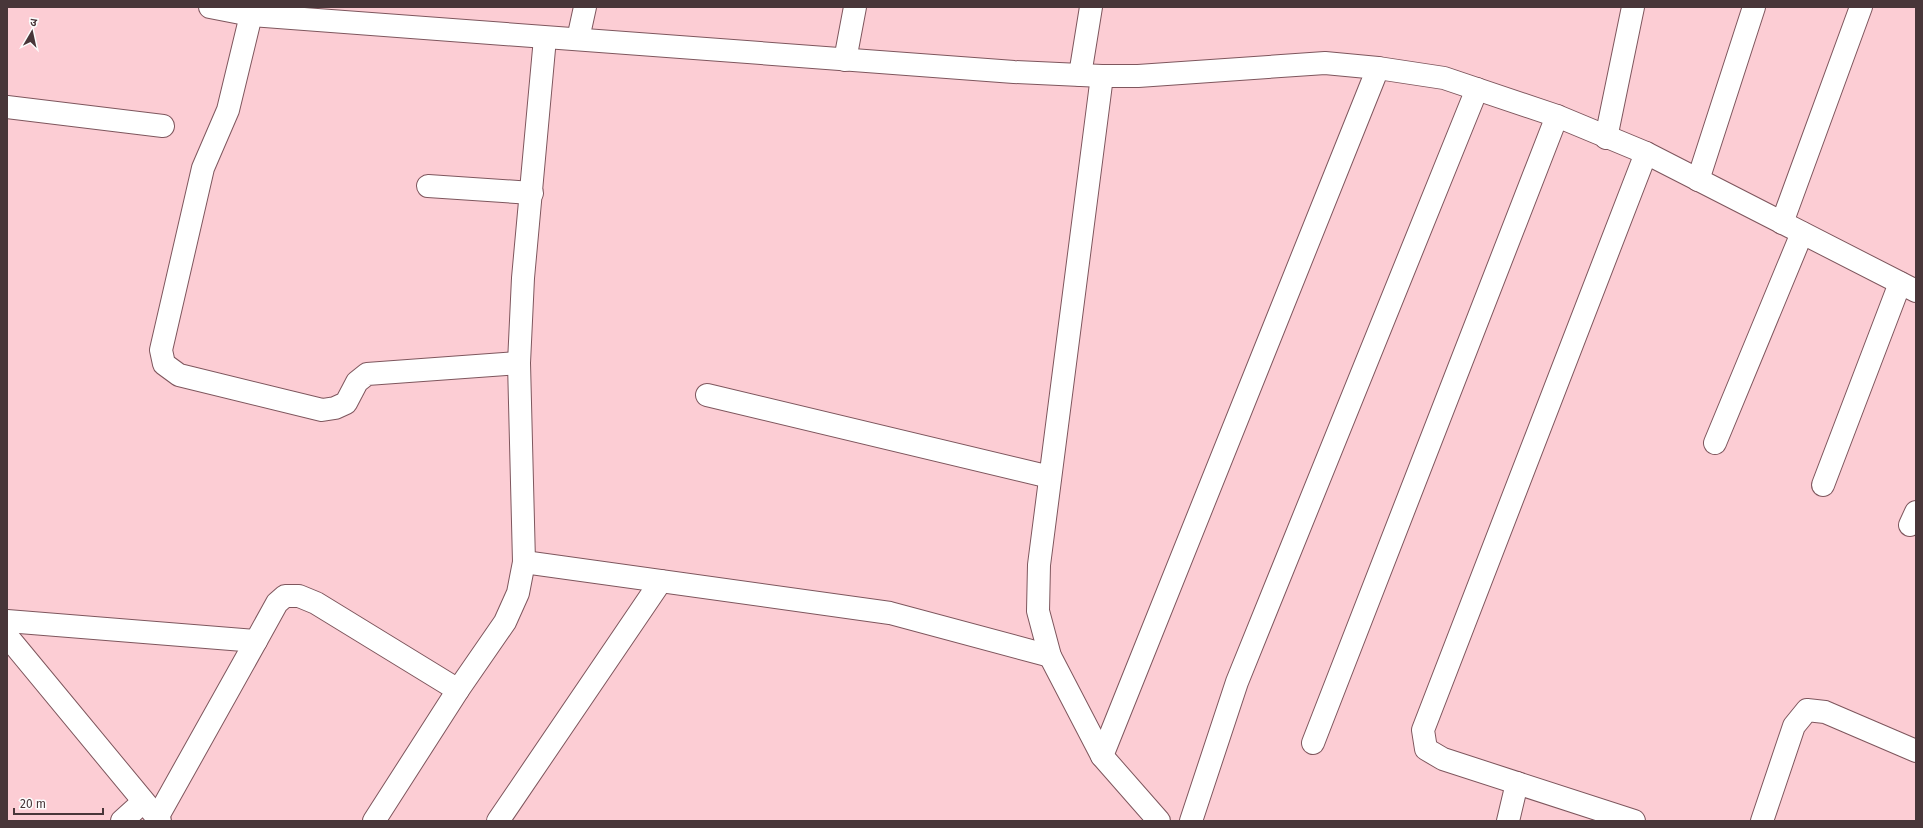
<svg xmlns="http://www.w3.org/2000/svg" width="1923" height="828" viewBox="0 0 1923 828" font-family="'Fira Sans','Noto Sans Devanagari',sans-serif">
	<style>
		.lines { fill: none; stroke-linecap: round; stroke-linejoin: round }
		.street-casing { stroke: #7e565d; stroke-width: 24 }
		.street { stroke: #fff; stroke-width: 22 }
	</style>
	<rect width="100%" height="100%" fill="#fccdd4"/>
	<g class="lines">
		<defs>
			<g id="street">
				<polyline points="210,7 251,15 1014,72 1102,76 1138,76 1325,63 1378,68 1444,78 1557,116 1646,153 1916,291"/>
				<polyline points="251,15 228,110 203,168 161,350 164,364 179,375 322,410 335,408 346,403 357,382 367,374 519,363"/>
				<polyline points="578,39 585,7"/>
				<polyline points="845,60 855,7"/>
				<polyline points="1080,75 1091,7"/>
				<polyline points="1102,76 1039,565 1038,611 1050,656 1102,756 1159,821"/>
				<polyline points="7,107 163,126"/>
				<polyline points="1606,138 1633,7"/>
				<polyline points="1698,180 1754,7"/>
				<polyline points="428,186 532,193"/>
				<polyline points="1782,223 1861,7"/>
				<polyline points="707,395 1050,477"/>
				<polyline points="1715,443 1802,233"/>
				<polyline points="1823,485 1900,283"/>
				<polyline points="1910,525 1916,512"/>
				<polyline points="524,562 890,613 1050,656"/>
				<polyline points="7,621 256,641 277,603 285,596 299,596 316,603 458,690"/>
				<polyline points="7,636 160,821"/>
				<polyline points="1313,743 1557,116"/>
				<polyline points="1102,756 1378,68"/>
				<polyline points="157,818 256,641"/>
				<polyline points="122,821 143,802"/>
				<polyline points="374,821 458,690 505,622 518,593 524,562 519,363 523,278 545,38"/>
				<polyline points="498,821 661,581"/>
				<polyline points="1191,821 1237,682 1477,89"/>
				<polyline points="1508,821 1517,783"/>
				<polyline points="1634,821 1443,759 1426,749 1423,730 1646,153"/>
				<polyline points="1762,821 1794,726 1807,710 1825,712 1916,751"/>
			</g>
		</defs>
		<use href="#street" class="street-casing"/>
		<use href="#street" class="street"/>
	</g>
	<rect width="1923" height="828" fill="none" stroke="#483639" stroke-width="16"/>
	<g transform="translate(32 32) rotate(9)" stroke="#fcfcfc" stroke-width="3" paint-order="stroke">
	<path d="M0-3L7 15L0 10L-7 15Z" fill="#483639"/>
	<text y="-6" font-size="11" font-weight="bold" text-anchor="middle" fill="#483639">उ</text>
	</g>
	<path d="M14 808v6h89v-6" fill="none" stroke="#483639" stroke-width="2"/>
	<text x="20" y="808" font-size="12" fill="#483639" stroke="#fcfcfc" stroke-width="3" paint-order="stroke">20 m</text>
</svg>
